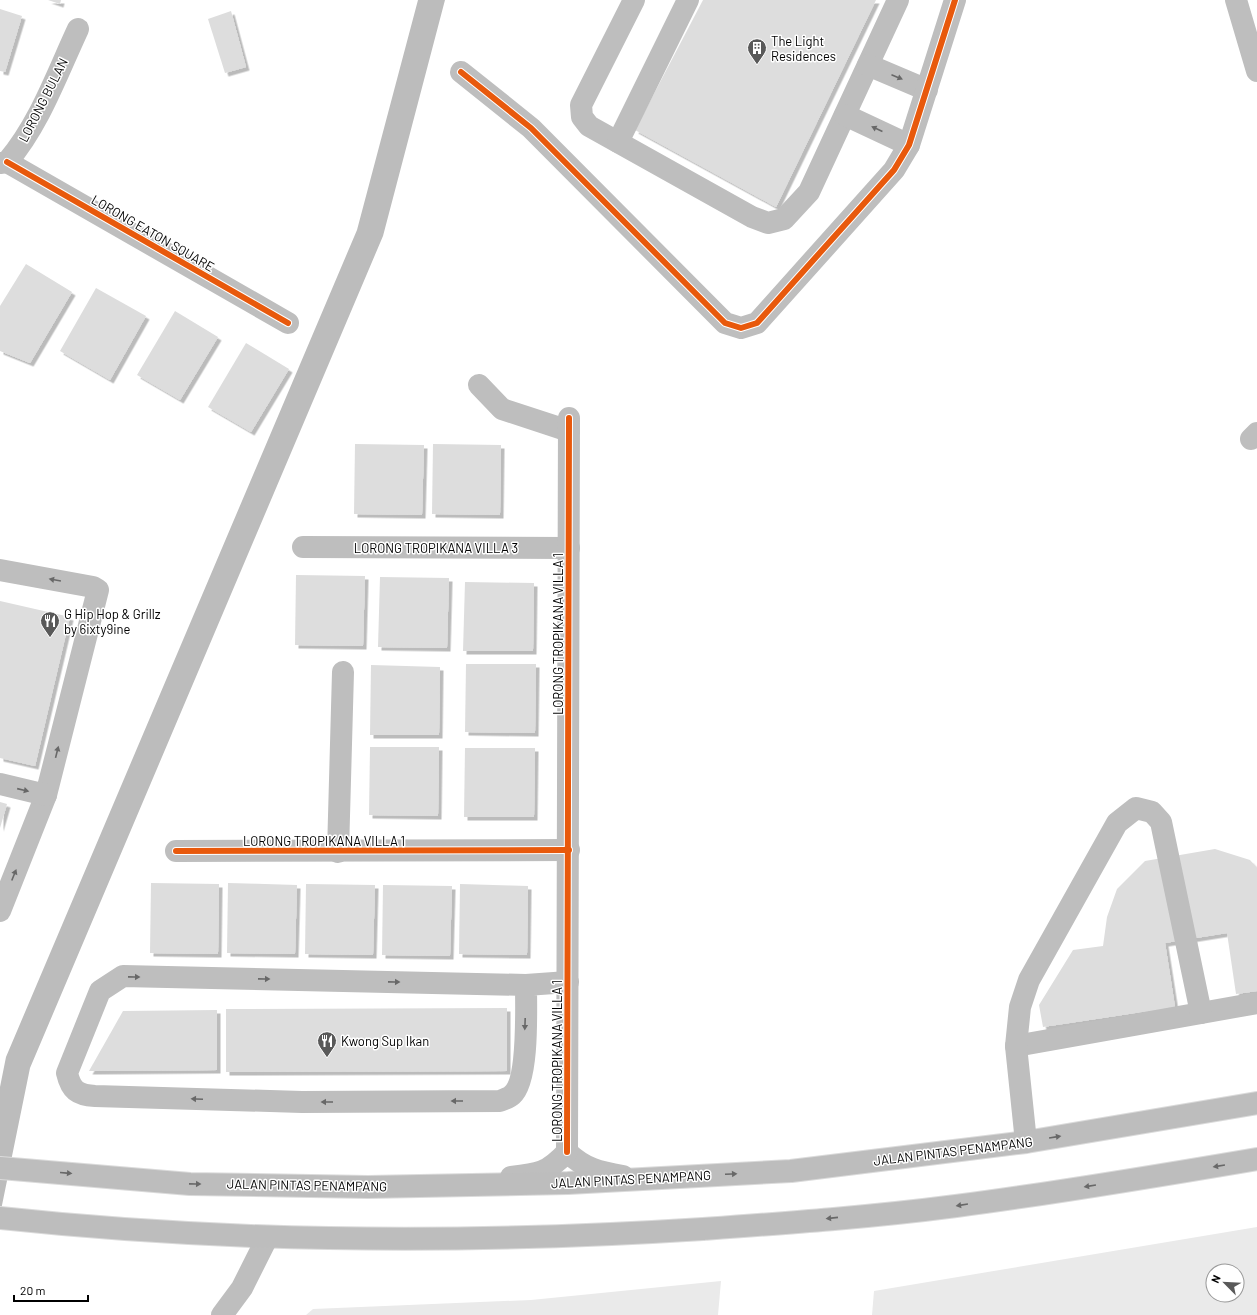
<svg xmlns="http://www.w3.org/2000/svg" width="1257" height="1315" viewBox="0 0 1257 1315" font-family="Barlow,sans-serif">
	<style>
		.green { fill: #eaeaea; fill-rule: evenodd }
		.water { fill: #bcbcbc }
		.building { fill: #ddd; filter: url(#shadow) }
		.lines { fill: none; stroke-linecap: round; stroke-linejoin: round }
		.major-casing { stroke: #dbdbdb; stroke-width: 24 }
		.minor { stroke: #bebebe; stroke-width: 22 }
		.major { stroke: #bdbdbd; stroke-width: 22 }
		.cycleway-casing { stroke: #fff; stroke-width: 8 }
		.cycleway { stroke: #e8590c; stroke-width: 6 }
		.oneway { fill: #686868 }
		.labels { text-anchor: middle; stroke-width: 3; stroke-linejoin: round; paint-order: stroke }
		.poi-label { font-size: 13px; fill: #000; stroke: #fff; text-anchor: start }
		.street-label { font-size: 13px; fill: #000; stroke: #fff }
	</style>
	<defs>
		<filter id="shadow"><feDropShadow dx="3.5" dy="3.5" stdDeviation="0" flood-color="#0004"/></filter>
	</defs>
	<rect width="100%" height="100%" fill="#fff"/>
	<g class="green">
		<path d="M1257 1227V1315H872L874 1291ZM1213 1271H1237V1295H1213Z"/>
		<polygon points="721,1281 718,1315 306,1315 313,1309 531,1300"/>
	</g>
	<polygon class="water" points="418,0 445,0 383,236 30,1068 0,1215 0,1087 6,1057 357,230"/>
	<g class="building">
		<polygon points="48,0 61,0 60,4"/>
		<polygon points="703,0 876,0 776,207 635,130"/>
		<polygon points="0,9 22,16 5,72 0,71"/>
		<polygon points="231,11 246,67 225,73 208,19"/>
		<polygon points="26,264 72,292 30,363 0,351 0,306"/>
		<polygon points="96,288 146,316 110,380 60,351"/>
		<polygon points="175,311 218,337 180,400 137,375"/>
		<polygon points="246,343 289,369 251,432 208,407"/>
		<polygon points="355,444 424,445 422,515 354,514"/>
		<polygon points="433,444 501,445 500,515 432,514"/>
		<polygon points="296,575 365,576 363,646 295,645"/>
		<polygon points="380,577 449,578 447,648 378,647"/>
		<polygon points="465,582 534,583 533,651 463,651"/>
		<polygon points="0,601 70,617 35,766 0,758"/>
		<polygon points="466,664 536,664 535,733 465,732"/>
		<polygon points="371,665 440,667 439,735 370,735"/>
		<polygon points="370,747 439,747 438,816 369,815"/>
		<polygon points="465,748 535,748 534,817 464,817"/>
		<polygon points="0,802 7,804 0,828"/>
		<polygon points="1215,849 1250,860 1257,868 1257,991 1236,994 1227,933 1165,943 1175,1007 1043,1027 1039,1005 1073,950 1103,946 1107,917 1117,889 1145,861"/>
		<polygon points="151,883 219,884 218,954 150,953"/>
		<polygon points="228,883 297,885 295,954 227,953"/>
		<polygon points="306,884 375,885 373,955 305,954"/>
		<polygon points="460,884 528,886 527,955 459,954"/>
		<polygon points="383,885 452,886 450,956 382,955"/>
		<polygon points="507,1008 507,1071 226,1072 226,1009"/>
		<polygon points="217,1010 217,1070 89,1071 123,1011"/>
	</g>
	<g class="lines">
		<defs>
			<g id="major">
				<polyline points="0,1168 190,1184 368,1187 568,1183 791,1171 1026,1142 1257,1103"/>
				<path d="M0 1218C233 1243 469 1244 703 1229 787 1223 872 1217 956 1206 1057 1193 1157 1176 1257 1159"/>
			</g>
		</defs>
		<use href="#major" class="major-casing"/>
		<g class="minor">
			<polyline points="634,0 581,105 582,117 589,126 752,217 768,223 784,219 809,192 898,0"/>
			<polyline points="1236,0 1257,71"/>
			<polyline points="868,65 927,90"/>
			<polyline points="461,72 531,128 725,323 741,328 757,323 894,170 909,145 955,0"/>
			<polyline points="845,115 909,145"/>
			<polyline points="618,142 688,0"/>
			<polyline points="7,162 288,323"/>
			<path d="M0 163 7 162C39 125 57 74 78 29"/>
			<polyline points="479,385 502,409 569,431"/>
			<polyline points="1251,439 1257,433"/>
			<polyline points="303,547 569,548"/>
			<polyline points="0,570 93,587 98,590 46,795 0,911"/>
			<polyline points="0,784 46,795"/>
			<polyline points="176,851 569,850"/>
			<polyline points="338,852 343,672"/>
			<path d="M526 985C526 1008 529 1081 512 1095 509 1098 504 1099 500 1101L302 1102 95 1096C77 1095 71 1090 67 1073L100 991 123 976 526 985 568 982"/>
			<polyline points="1016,1046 1257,1003"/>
			<polyline points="1026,1142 1016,1046 1020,1007 1029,980 1117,823 1136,808 1152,812 1161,822 1201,1013"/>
			<polyline points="567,1152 569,418"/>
			<path d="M567 1152C585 1169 599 1172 623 1176"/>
			<path d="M511 1177C539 1174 547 1173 567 1152"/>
			<polyline points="222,1315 242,1288 267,1238"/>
		</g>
		<use href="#major" class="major"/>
		<defs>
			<g id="cycleway">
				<polyline points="461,72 531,128 725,323 741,328 757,323 894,170 909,145 955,0"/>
				<polyline points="7,162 288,323"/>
				<polyline points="176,851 569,850"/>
				<polyline points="567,1152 569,418"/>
			</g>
		</defs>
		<use href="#cycleway" class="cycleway-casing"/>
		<use href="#cycleway" class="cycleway"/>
	</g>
	<defs><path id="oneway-solid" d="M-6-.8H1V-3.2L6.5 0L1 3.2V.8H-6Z"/></defs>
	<g class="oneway">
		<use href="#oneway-solid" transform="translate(897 77) rotate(23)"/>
		<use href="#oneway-solid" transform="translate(877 129) rotate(-155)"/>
		<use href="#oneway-solid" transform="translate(55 580) rotate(-170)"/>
		<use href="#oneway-solid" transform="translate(57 752) rotate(-76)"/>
		<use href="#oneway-solid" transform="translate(23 790) rotate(13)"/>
		<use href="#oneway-solid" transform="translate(14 875) rotate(-68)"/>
		<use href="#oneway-solid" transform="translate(134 977) rotate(1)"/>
		<use href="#oneway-solid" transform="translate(264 979) rotate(1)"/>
		<use href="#oneway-solid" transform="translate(394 982) rotate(1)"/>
		<use href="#oneway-solid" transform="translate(525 1024) rotate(92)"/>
		<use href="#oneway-solid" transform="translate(197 1099) rotate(-178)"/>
		<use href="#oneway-solid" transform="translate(457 1101) rotate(180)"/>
		<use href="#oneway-solid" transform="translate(327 1102) rotate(180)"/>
		<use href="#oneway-solid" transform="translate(1055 1137) rotate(-9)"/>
		<use href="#oneway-solid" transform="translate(1219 1166) rotate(171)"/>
		<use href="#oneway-solid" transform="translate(66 1173) rotate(5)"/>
		<use href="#oneway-solid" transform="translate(731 1174) rotate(-3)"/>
		<use href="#oneway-solid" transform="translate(195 1184) rotate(1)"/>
		<use href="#oneway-solid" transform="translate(1090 1186) rotate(171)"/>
		<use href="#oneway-solid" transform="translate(962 1205) rotate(171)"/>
		<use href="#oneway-solid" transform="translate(832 1218) rotate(174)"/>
	</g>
	<defs>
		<symbol id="building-pin" viewBox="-11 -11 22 30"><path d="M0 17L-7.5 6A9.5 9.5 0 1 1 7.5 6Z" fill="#595959" stroke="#fff"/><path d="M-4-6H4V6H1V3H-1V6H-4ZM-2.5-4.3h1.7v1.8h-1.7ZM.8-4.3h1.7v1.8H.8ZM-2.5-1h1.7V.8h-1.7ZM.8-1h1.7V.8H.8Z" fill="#fff"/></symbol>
		<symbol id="restaurant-pin" viewBox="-11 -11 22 30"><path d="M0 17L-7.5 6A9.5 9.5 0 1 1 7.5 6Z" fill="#595959" stroke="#fff"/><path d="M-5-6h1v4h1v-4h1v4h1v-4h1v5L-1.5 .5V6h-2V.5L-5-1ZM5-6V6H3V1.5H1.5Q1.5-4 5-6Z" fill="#fff"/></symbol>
	</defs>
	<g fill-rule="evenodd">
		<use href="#building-pin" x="746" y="37" width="22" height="30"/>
		<use href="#restaurant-pin" x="39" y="610" width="22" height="30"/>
		<use href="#restaurant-pin" x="316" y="1030" width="22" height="30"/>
	</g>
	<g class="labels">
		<g class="poi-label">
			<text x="771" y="46">The Light<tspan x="771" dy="15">Residences</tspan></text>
			<text x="64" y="619">G Hip Hop &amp; Grillz<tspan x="64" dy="15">by 6ixty9ine</tspan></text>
			<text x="341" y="1046">Kwong Sup Ikan</text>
		</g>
		<g class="street-label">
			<text transform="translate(43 100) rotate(-63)" y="5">LORONG BULAN</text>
			<text transform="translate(153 233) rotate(30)" y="5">LORONG EATON SQUARE</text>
			<text x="436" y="553">LORONG TROPIKANA VILLA 3</text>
			<text transform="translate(558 634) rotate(-90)" y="5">LORONG TROPIKANA VILLA 1</text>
			<text x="324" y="846">LORONG TROPIKANA VILLA 1</text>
			<text transform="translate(557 1061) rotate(-90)" y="5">LORONG TROPIKANA VILLA 1</text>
			<text transform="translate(953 1151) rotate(-7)" y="5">JALAN PINTAS PENAMPANG</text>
			<text transform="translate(631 1179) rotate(-3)" y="5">JALAN PINTAS PENAMPANG</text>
			<text transform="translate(307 1185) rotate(1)" y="5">JALAN PINTAS PENAMPANG</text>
		</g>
	</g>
	<g transform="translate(1225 1283) rotate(294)"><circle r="19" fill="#ffffff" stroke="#999999"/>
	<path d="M0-3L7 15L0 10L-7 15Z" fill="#595959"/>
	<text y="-6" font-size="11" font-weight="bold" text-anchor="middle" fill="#000000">N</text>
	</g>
	<path d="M14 1295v6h74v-6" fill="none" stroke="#000000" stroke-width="2"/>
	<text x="20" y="1295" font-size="12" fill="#000000" stroke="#ffffff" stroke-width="3" paint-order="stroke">20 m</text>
</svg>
